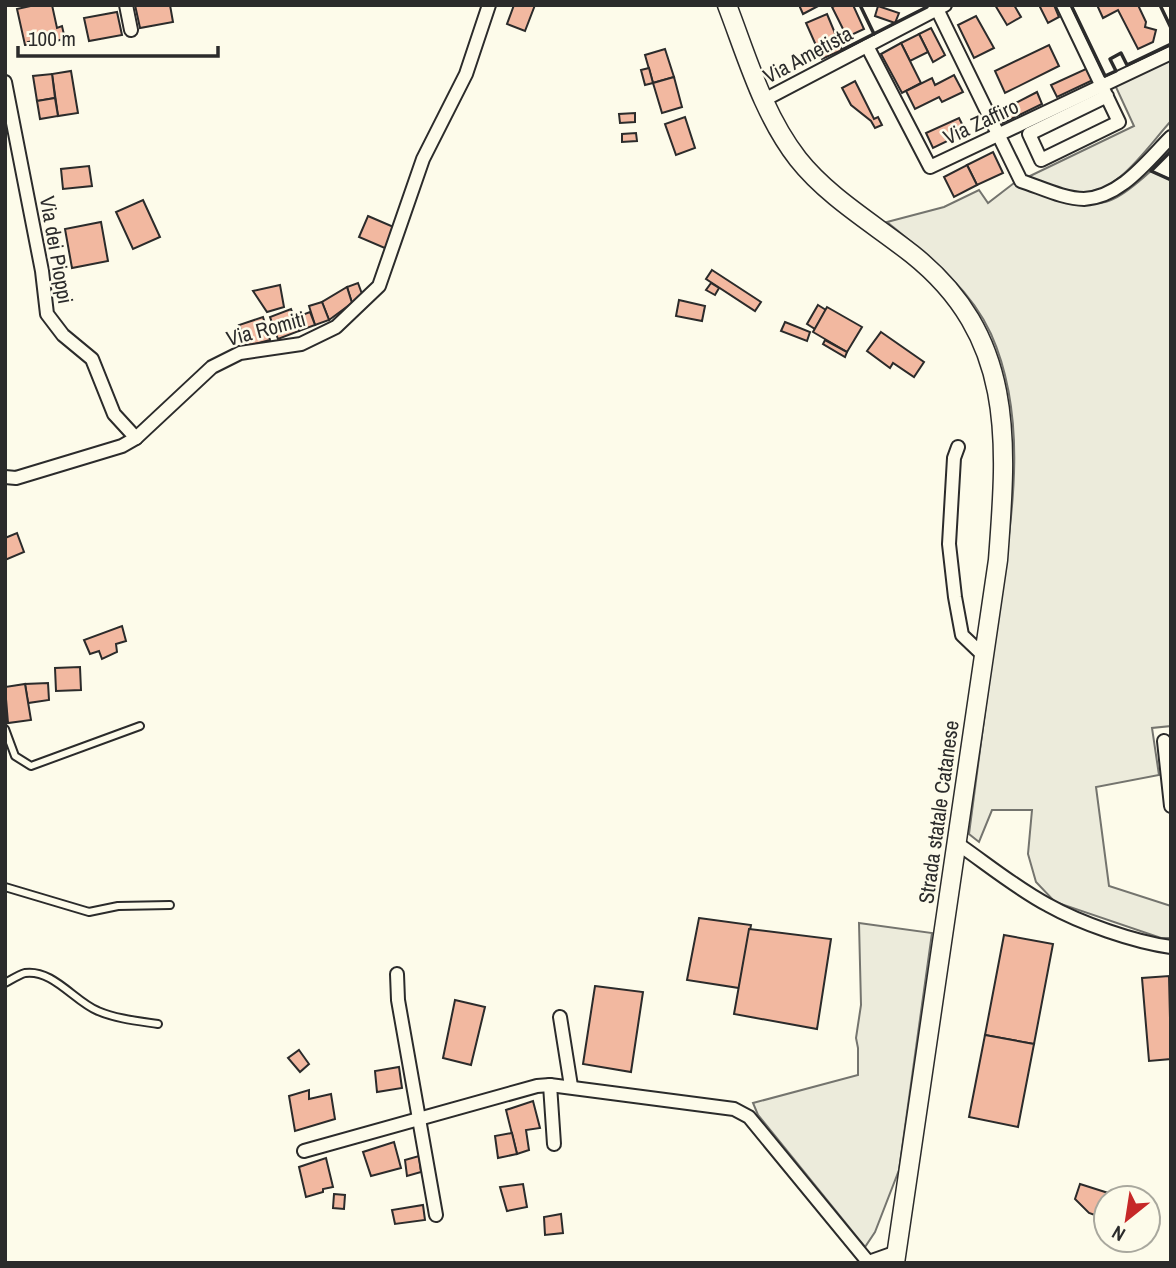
<svg xmlns="http://www.w3.org/2000/svg" width="1176" height="1268" viewBox="0 0 1176 1268" font-family="'Archivo Narrow',sans-serif">
	<style>
		.green { fill: #ecebdb; stroke: #74746e; stroke-width: 2 }
		.building { fill: #f2b8a0; stroke: #2b2b2b; stroke-width: 2 }
		.lines { fill: none; stroke-linecap: round; stroke-linejoin: round }
		.lane-casing { stroke: #2b2b2b; stroke-width: 10 }
		.street-casing { stroke: #2b2b2b; stroke-width: 16 }
		.secondary-casing { stroke: #2b2b2b; stroke-width: 21 }
		.lane { stroke: #fdfbea; stroke-width: 6 }
		.street { stroke: #fdfbea; stroke-width: 12 }
		.secondary { stroke: #fdfbea; stroke-width: 18 }
		.wall { stroke: #2b2b2b; stroke-width: 3.5 }
		.labels { text-anchor: middle; stroke-width: 5; stroke-linejoin: round; paint-order: stroke }
		.street-label { font-size: 21px; fill: #2b2b2b; stroke: #fdfbea }
	</style>
	<rect width="100%" height="100%" fill="#fdfbea"/>
	<g class="green">
		<path d="M1171 59V121C1147 147 1118 194 1080 193 1065 193 1047 185 1033 181L1030 176 1134 126 1115 85Z"/>
		<path d="M1151 171 1171 180V726L1152 728 1159 775 1096 787 1109 886 1171 906 1170 938H1161L1055 902 1036 882 1028 854 1032 810H992L979 842 969 834C978 766 987 697 996 628 1009 533 1032 426 991 334 970 287 926 254 887 222L944 207 979 190 988 203 1014 183C1043 192 1081 212 1111 200 1126 194 1139 181 1151 171Z"/>
		<polygon points="859,923 932,933 899,1170 875,1232 865,1247 758,1115 753,1103 858,1075 858,1048 856,1038 861,1005"/>
	</g>
	<g class="building">
		<polygon points="35,5 52,5 57,28 62,26 65,39 55,41 54,37 28,42 29,45 25,45 17,9"/>
		<polygon points="135,5 170,5 173,22 140,28"/>
		<polygon points="514,5 535,5 525,31 507,24"/>
		<polygon points="799,5 820,5 803,14"/>
		<polygon points="837,5 853,5 864,29 847,37 832,7"/>
		<polygon points="995,5 1014,5 1021,17 1007,25"/>
		<polygon points="1039,5 1054,5 1059,17 1048,23"/>
		<polygon points="1097,5 1138,5 1146,22 1145,27 1156,30 1153,42 1138,49 1118,10 1103,18"/>
		<polygon points="878,6 899,13 895,23 875,16"/>
		<polygon points="117,12 122,35 89,41 84,18"/>
		<polygon points="827,14 842,50 822,59 806,23"/>
		<polygon points="976,16 994,48 974,58 958,25"/>
		<polygon points="931,28 945,55 933,62 919,34"/>
		<polygon points="919,34 928,52 910,61 901,43"/>
		<polygon points="901,43 921,83 902,93 881,54"/>
		<polygon points="1049,45 1059,66 1005,93 995,71"/>
		<polygon points="665,49 674,77 653,83 645,55"/>
		<polygon points="649,68 653,83 645,85 641,70"/>
		<polygon points="1088,68 1093,80 1057,97 1051,85"/>
		<polygon points="71,71 78,113 58,116 52,74"/>
		<polygon points="52,74 55,98 37,101 33,76"/>
		<polygon points="954,75 963,92 942,102 939,97 915,109 906,91 932,78 935,85"/>
		<polygon points="674,77 682,107 662,113 653,83"/>
		<polygon points="855,81 874,119 878,117 882,125 875,128 871,121 851,105 842,88"/>
		<polygon points="1037,92 1042,104 1003,123 998,112"/>
		<polygon points="55,98 58,116 40,119 37,101"/>
		<polygon points="635,113 635,122 620,123 619,114"/>
		<polygon points="685,117 695,148 676,155 665,124"/>
		<polygon points="959,118 966,132 933,148 926,133"/>
		<polygon points="636,133 637,141 622,142 622,134"/>
		<polygon points="993,152 1003,173 977,185 967,165"/>
		<polygon points="967,165 977,185 954,197 944,177"/>
		<polygon points="89,166 92,186 63,189 61,169"/>
		<polygon points="143,200 160,237 133,249 116,212"/>
		<polygon points="368,216 396,228 387,249 359,237"/>
		<polygon points="101,222 108,261 72,268 65,229"/>
		<polygon points="712,270 761,302 755,311 706,279"/>
		<polygon points="358,283 362,294 352,303 347,287"/>
		<polygon points="711,283 719,288 715,295 706,290"/>
		<polygon points="280,285 284,307 267,312 253,291"/>
		<polygon points="347,287 352,303 329,320 322,302"/>
		<polygon points="679,300 705,306 702,321 676,316"/>
		<polygon points="322,302 329,320 315,325 309,306"/>
		<polygon points="818,305 826,310 815,329 807,324"/>
		<polygon points="827,307 862,327 847,352 813,332"/>
		<polygon points="291,309 299,331 278,339 270,317"/>
		<polygon points="310,312 315,325 299,331 294,318"/>
		<polygon points="263,317 270,340 248,346 239,325"/>
		<polygon points="785,322 810,332 807,341 781,331"/>
		<polygon points="881,332 924,362 914,377 893,363 890,368 867,351"/>
		<polygon points="825,340 847,352 845,357 823,344"/>
		<polygon points="17,533 24,552 5,560 5,538"/>
		<polygon points="122,626 126,641 116,644 117,652 102,659 99,651 90,654 84,640"/>
		<polygon points="80,667 81,690 56,691 55,668"/>
		<polygon points="48,683 49,700 28,703 25,684"/>
		<polygon points="25,684 31,720 8,723 5,687"/>
		<polygon points="699,918 751,925 739,988 687,980"/>
		<polygon points="749,929 831,939 817,1029 734,1014"/>
		<polygon points="1004,935 1053,944 1034,1044 985,1035"/>
		<polygon points="1169,976 1171,1059 1149,1061 1142,978"/>
		<polygon points="595,986 643,992 631,1072 583,1064"/>
		<polygon points="455,1000 485,1007 471,1065 443,1058"/>
		<polygon points="985,1035 1034,1044 1018,1127 969,1117"/>
		<polygon points="299,1050 309,1064 300,1072 288,1058"/>
		<polygon points="399,1067 402,1088 377,1092 375,1071"/>
		<polygon points="309,1090 309,1099 331,1094 335,1119 295,1131 289,1096"/>
		<polygon points="533,1101 540,1128 526,1130 529,1150 517,1154 506,1110"/>
		<polygon points="512,1133 517,1154 498,1158 495,1136"/>
		<polygon points="394,1142 401,1168 371,1176 363,1152"/>
		<polygon points="419,1156 421,1172 407,1176 405,1160"/>
		<polygon points="326,1158 333,1187 323,1189 323,1192 306,1197 299,1167"/>
		<polygon points="523,1184 527,1207 507,1211 500,1187"/>
		<polygon points="1080,1184 1124,1198 1106,1198 1106,1219 1089,1213 1075,1199"/>
		<polygon points="334,1194 345,1195 344,1209 333,1208"/>
		<polygon points="423,1205 425,1220 395,1224 392,1210"/>
		<polygon points="561,1214 563,1233 545,1235 544,1217"/>
	</g>
	<g class="lines">
		<defs>
			<g id="lane">
				<polyline points="5,729 15,756 31,766 140,726"/>
				<polyline points="5,887 89,912 118,906 170,905"/>
				<path d="M5 983C11 980 18 975 25 973 53 969 75 1002 98 1011 117 1019 138 1021 158 1024"/>
			</g>
			<g id="street">
				<polyline points="126,5 131,30"/>
				<path d="M935 5 1021 181C1040 187 1064 199 1084 199 1121 197 1147 161 1171 137"/>
				<polyline points="1063,5 1119,122 1041,160 1029,134 1107,96"/>
				<polyline points="867,46 930,167 1171,53"/>
				<polyline points="5,82 42,271 47,314 63,335 92,359 114,414 136,438"/>
				<polyline points="764,100 945,5"/>
				<polyline points="958,447 954,458 949,544 955,597 962,635 985,657"/>
				<polyline points="5,477 16,478 122,446 136,438 212,367 240,353 301,344 336,327 379,286 423,159 466,74 489,5"/>
				<polyline points="1164,741 1171,806"/>
				<path d="M958 844C987 864 1016 888 1048 905 1080 923 1134 942 1171 947"/>
				<polyline points="397,974 398,1000 436,1215"/>
				<polyline points="560,1017 571,1086"/>
				<polyline points="550,1085 554,1144"/>
				<polyline points="304,1151 537,1086 550,1085 734,1109 749,1117 869,1263"/>
				<polyline points="866,1263 897,1252"/>
			</g>
			<path id="secondary" d="M727 5C747 57 763 114 798 159 828 197 874 224 912 254 1016 337 1007 441 998 560L895 1263"/>
		</defs>
		<use href="#lane" class="lane-casing"/>
		<use href="#street" class="street-casing"/>
		<use href="#secondary" class="secondary-casing"/>
		<use href="#lane" class="lane"/>
		<use href="#street" class="street"/>
		<use href="#secondary" class="secondary"/>
		<g class="wall">
			<polyline points="860,5 874,34"/>
			<polyline points="1071,5 1105,76 1116,71 1110,59 1121,53 1127,65 1171,44"/>
			<polyline points="1160,5 1171,28"/>
			<polyline points="842,50 927,7 926,5"/>
			<polyline points="1171,151 1151,171 1171,180"/>
		</g>
	</g>
	<g class="labels">
		<g class="street-label">
			<text transform="translate(808 55) rotate(-28)" y="7">Via Ametista</text>
			<text transform="translate(981 122) rotate(-25)" y="7">Via Zaffiro</text>
			<text transform="translate(56 250) rotate(80)" y="7">Via dei Pioppi</text>
			<text transform="translate(266 329) rotate(-15)" y="7">Via Romiti</text>
			<text transform="translate(939 812) rotate(-82)" y="7">Strada statale Catanese</text>
		</g>
	</g>
	<rect width="1176" height="1268" fill="none" stroke="#2b2b2b" stroke-width="14"/>
	<g transform="translate(1127 1219) rotate(210)"><circle r="33" fill="#fdfbea" stroke="#a9a89e" stroke-width="2"/>
	<path d="M0-5L12 26L0 18L-12 26Z" fill="#c62828"/>
	<text y="-10" font-size="19" font-weight="bold" text-anchor="middle" fill="#2b2b2b">N</text>
	</g>
	<path d="M18 46v10h200v-10" fill="none" stroke="#2b2b2b" stroke-width="3.5"/>
	<text x="28" y="46" font-size="21" fill="#2b2b2b" stroke="#fdfbea" stroke-width="5" paint-order="stroke">100 m</text>
</svg>
